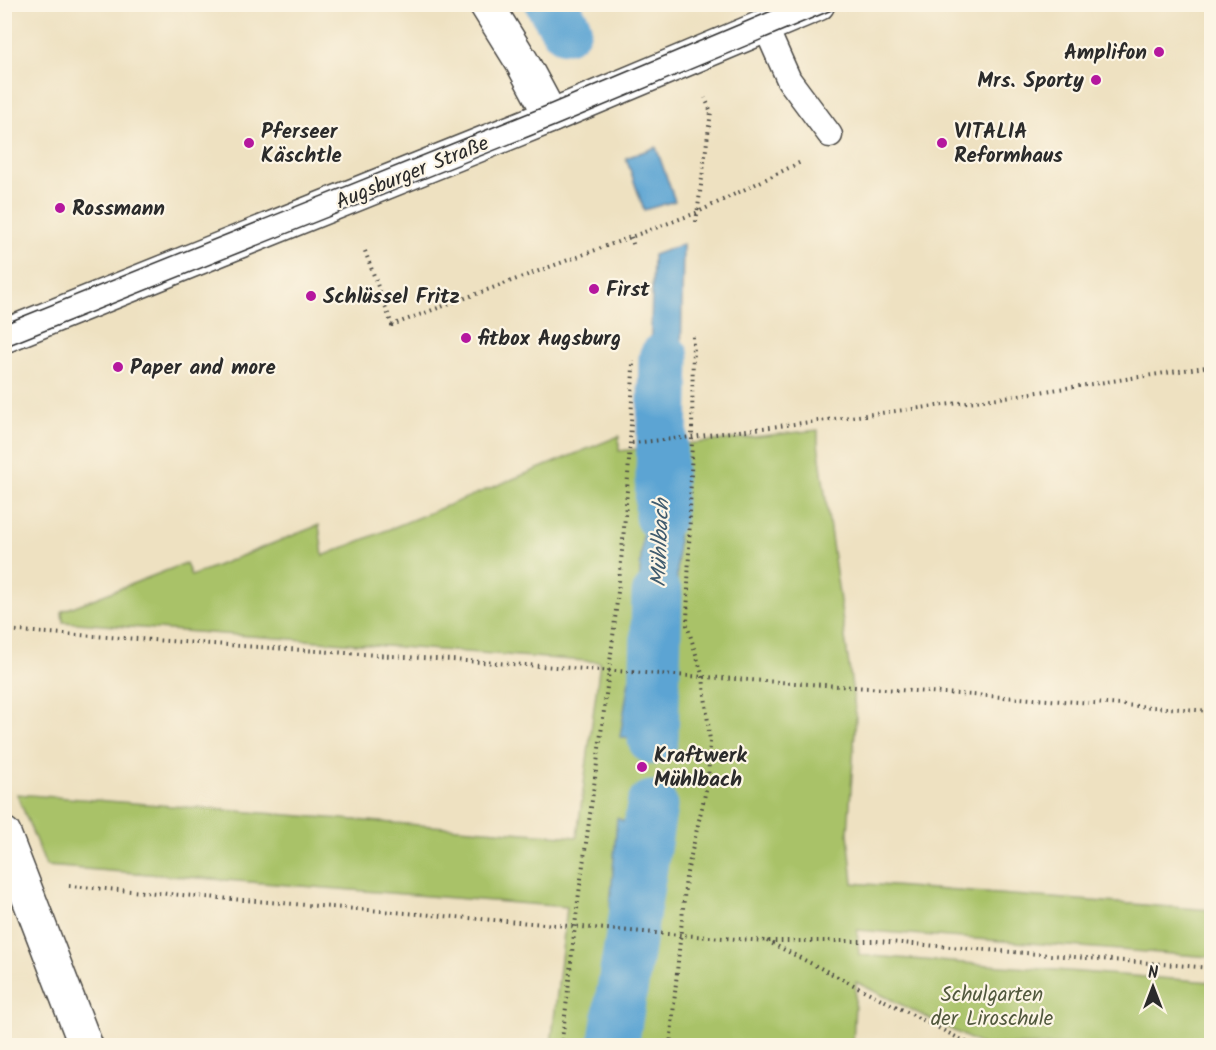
<svg xmlns="http://www.w3.org/2000/svg" width="1216" height="1050" viewBox="0 0 1216 1050" font-family="Kalam,sans-serif">
	<style>
		.green { fill: #a9c268; stroke: #6a764a; stroke-width: 1.5 }
		.water { fill: #5ca4d3; stroke: #44687f; stroke-width: 1.5 }
		.lines { fill: none; stroke-linecap: round; stroke-linejoin: round }
		.canal { stroke: #5ca4d3; stroke-width: 51 }
		.service-casing { stroke: #484642; stroke-width: 27 }
		.minor-casing { stroke: #484642; stroke-width: 36 }
		.tertiary-casing { stroke: #484642; stroke-width: 36 }
		.path { stroke: #484642; stroke-width: 4; stroke-dasharray: 1.5 4.5; stroke-linecap: butt }
		.service { stroke: #fff; stroke-width: 24 }
		.minor { stroke: #fff; stroke-width: 33 }
		.tertiary { stroke: #fff; stroke-width: 33 }
		.tram { stroke: #2b2b2b; stroke-width: 1.5 }
		.poi-dot { fill: #b5179e; stroke: #fcf5e5; stroke-width: 2 }
		.labels { text-anchor: middle; stroke-width: 4.5; stroke-linejoin: round; paint-order: stroke }
		.poi-label { font-size: 21px; font-weight: bold; fill: #2b2b2b; stroke: #fcf5e5; text-anchor: start }
		.street-label { font-size: 21px; fill: #2b2b2b; stroke: #fcf5e5 }
		.park-label { font-size: 21px; fill: #51583d; stroke: #fcf5e5 }
		.water-label { font-size: 22px; font-style: italic; fill: #3f5b6e; stroke: #fcf5e5 }
	</style>
	<rect width="100%" height="100%" fill="#fcf5e5"/>
	<filter id="ink" filterUnits="userSpaceOnUse"><feTurbulence type="fractalNoise" baseFrequency=".0167" numOctaves="2"/><feDisplacementMap in="SourceGraphic" scale="12" xChannelSelector="R" yChannelSelector="G"/><feConvolveMatrix kernelMatrix="1 2 1 2 8 2 1 2 1" color-interpolation-filters="sRGB"/></filter>
	<filter id="wash" filterUnits="userSpaceOnUse"><feTurbulence type="fractalNoise" baseFrequency=".008" numOctaves="4" result="noise"/><feDisplacementMap in="SourceGraphic" scale="24" xChannelSelector="R" yChannelSelector="G"/><feGaussianBlur stdDeviation="1.35" result="paint"/><feColorMatrix in="noise" values="0 0 0 0 0 0 0 0 0 0 0 0 0 0 0 0 0 1.4 0 .05"/><feComposite in="paint" operator="in"/></filter>
	<g filter="url(#wash)">
		<rect width="100%" height="100%" fill="#eee1c1"/>
		<polygon class="green" points="818,430 818,443 856,716 848,833 853,883 1211,910 1211,957 857,930 859,955 1211,982 1211,1045 982,1045 856,982 853,1045 551,1045 567,907 46,866 17,794 577,837 600,662 63,622 62,611 186,563 191,576 319,525 323,556 619,436 619,451"/>
		<g class="water">
			<polygon points="656,147 675,201 644,210 626,158"/>
			<polygon points="683,244 680,427 648,431 653,255"/>
			<polygon points="680,445 675,666 631,664 636,627 649,448"/>
			<polygon points="629,680 674,683 672,740 620,737"/>
			<polygon points="617,818 666,843 657,914 610,909"/>
			<polygon points="606,943 649,948 633,1045 589,1045"/>
		</g>
		<g class="lines">
			<g class="canal">
				<polyline points="551,4 566,28"/>
				<polyline points="660,516 664,358"/>
				<polyline points="653,739 657,595"/>
				<polyline points="613,1046 652,806"/>
			</g>
		</g>
	</g>
	<g filter="url(#ink)">
		<g class="lines">
			<defs>
				<polyline id="service" points="765,26 789,80 830,135"/>
				<g id="minor">
					<polyline points="486,4 522,62 551,116"/>
					<polyline points="4,834 86,1046"/>
				</g>
				<polyline id="tertiary" points="4,336 551,116 818,4"/>
			</defs>
			<use href="#service" class="service-casing"/>
			<use href="#minor" class="minor-casing"/>
			<use href="#tertiary" class="tertiary-casing"/>
			<g class="path">
				<polyline points="968,4 970,7"/>
				<polyline points="696,222 711,112 705,98"/>
				<polyline points="631,237 634,247"/>
				<polyline points="365,251 392,325 696,213 803,161"/>
				<polyline points="632,443 692,437 999,398 1212,366"/>
				<polyline points="4,630 1212,711"/>
				<polyline points="69,886 681,935 766,941 876,941 1212,968"/>
				<polyline points="767,941 974,1046"/>
				<path d="M561 1046C569 990 573 934 581 879 605 707 630 534 633 360"/>
				<polyline points="670,1046 686,877 708,781 710,741 703,677 687,625 692,437 693,335"/>
			</g>
			<use href="#service" class="service"/>
			<use href="#minor" class="minor"/>
			<use href="#tertiary" class="tertiary"/>
			<g class="tram">
				<polyline points="4,324 546,106 788,4"/>
				<polyline points="4,347 555,126 846,4"/>
			</g>
		</g>
	</g>
	<g class="poi-dot">
		<circle cx="1159" cy="52" r="6"/>
		<circle cx="1096" cy="80" r="6"/>
		<circle cx="249" cy="143" r="6"/>
		<circle cx="942" cy="143" r="6"/>
		<circle cx="60" cy="208" r="6"/>
		<circle cx="594" cy="289" r="6"/>
		<circle cx="311" cy="296" r="6"/>
		<circle cx="466" cy="338" r="6"/>
		<circle cx="118" cy="367" r="6"/>
		<circle cx="642" cy="767" r="6"/>
	</g>
	<g class="labels">
		<g class="poi-label">
			<text x="1147" y="59" text-anchor="end">Amplifon</text>
			<text x="1084" y="87" text-anchor="end">Mrs. Sporty</text>
			<text x="261" y="138">Pferseer<tspan x="261" dy="24">Käschtle</tspan></text>
			<text x="954" y="138">VITALIA<tspan x="954" dy="24">Reformhaus</tspan></text>
			<text x="72" y="215">Rossmann</text>
			<text x="606" y="296">First</text>
			<text x="323" y="303">Schlüssel Fritz</text>
			<text x="478" y="345">fitbox Augsburg</text>
			<text x="130" y="374">Paper and more</text>
			<text x="654" y="762">Kraftwerk<tspan x="654" dy="24">Mühlbach</tspan></text>
		</g>
		<g class="street-label">
			<text transform="translate(412 172) rotate(-22)" y="7">Augsburger Straße</text>
		</g>
		<g class="park-label">
			<text x="992" y="1001">Schulgarten<tspan x="992" dy="24">der Liroschule</tspan></text>
		</g>
		<g class="water-label">
			<text transform="translate(659 543) rotate(-88)" y="8">Mühlbach</text>
		</g>
	</g>
	<rect width="1216" height="1050" fill="none" stroke="#fcf5e5" stroke-width="24"/>
	<g transform="translate(1153 987)" stroke="#fcf5e5" stroke-width="4.5" paint-order="stroke">
	<path d="M0-4.5L10 22L0 15L-10 22Z" fill="#2b2b2b"/>
	<text y="-9" font-size="16" font-weight="bold" text-anchor="middle" fill="#2b2b2b">N</text>
	</g>
</svg>
